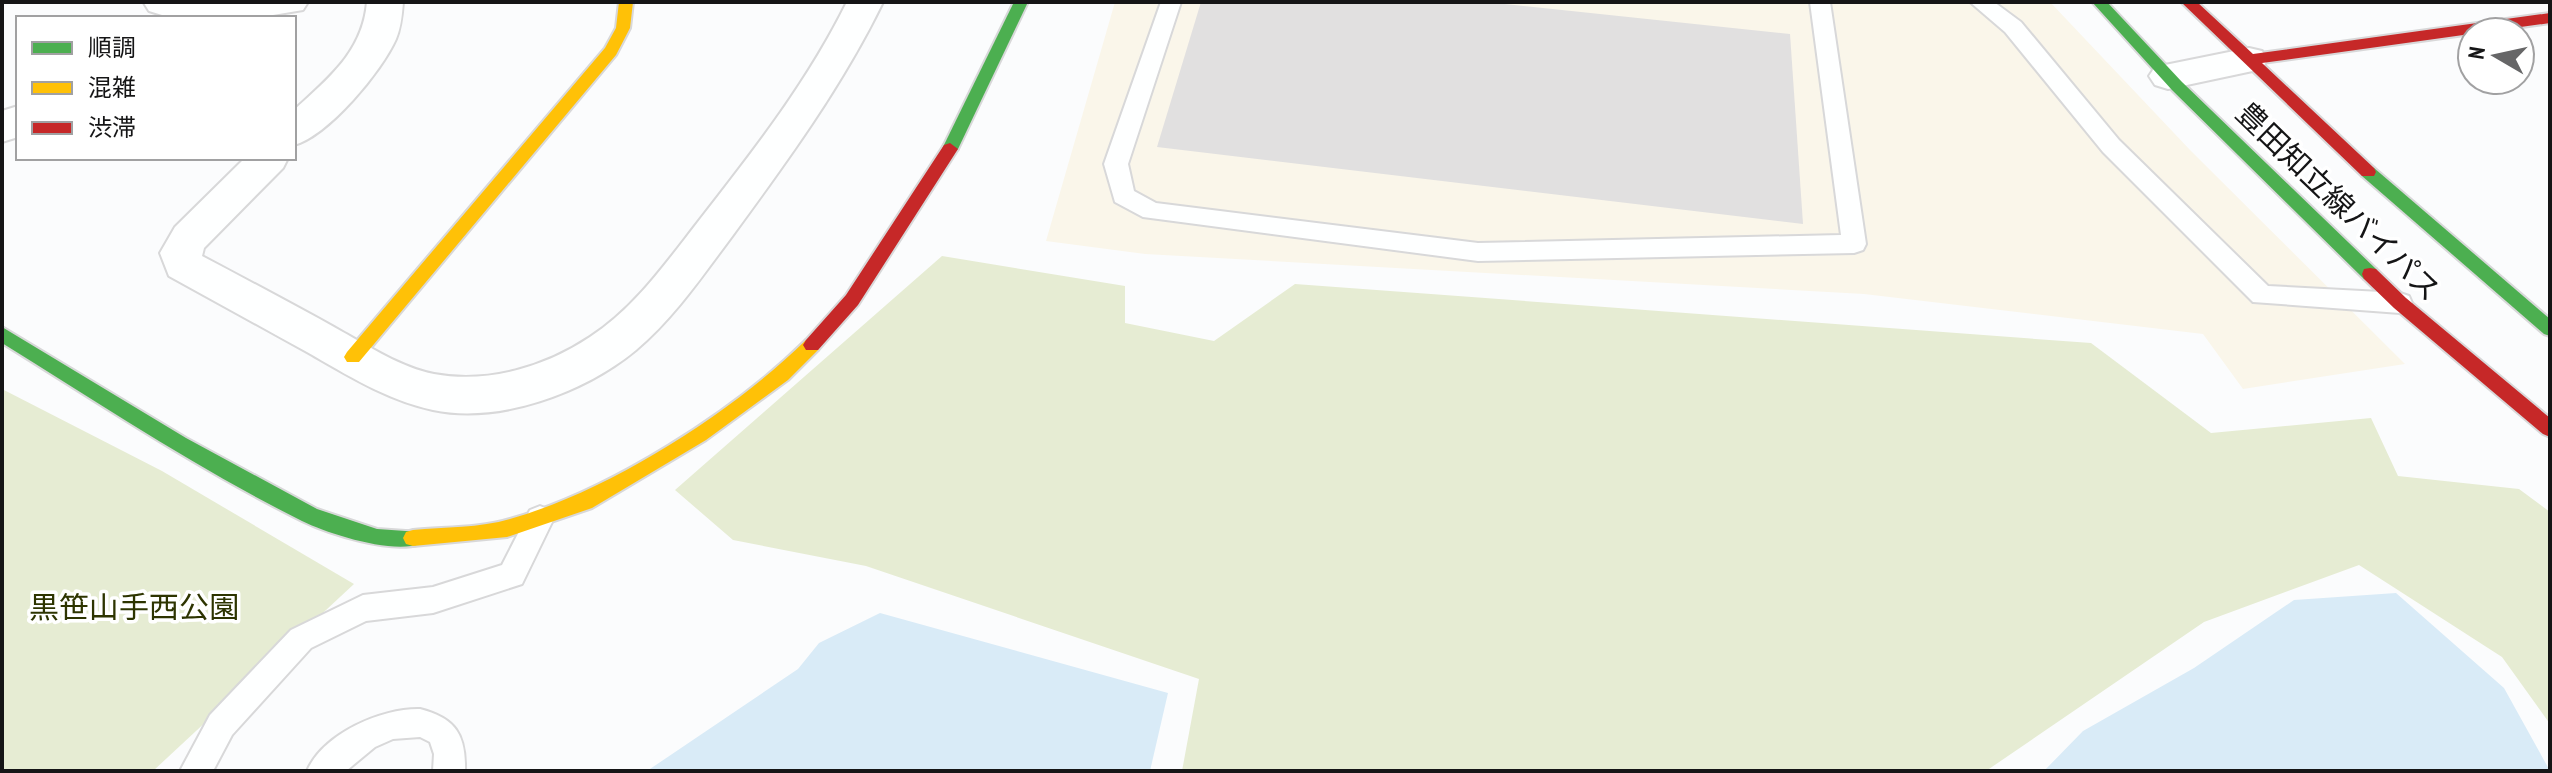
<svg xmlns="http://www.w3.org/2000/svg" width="2552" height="773" viewBox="0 0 2552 773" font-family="'PT Sans Narrow','Noto Sans JP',sans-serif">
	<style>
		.industrial { fill: #faf6ea }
		.green { fill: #e6ecd3 }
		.water { fill: #d9ebf7 }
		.building { fill: #e1e0e0 }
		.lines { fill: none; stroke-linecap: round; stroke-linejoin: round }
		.lane-casing { stroke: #d8d8d9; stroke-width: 4 }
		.street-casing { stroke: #d8d8d9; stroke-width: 4 }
		.fast-casing { stroke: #d8d8d9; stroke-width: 4 }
		.slow-casing { stroke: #d8d8d9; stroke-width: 4 }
		.jam-casing { stroke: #d8d8d9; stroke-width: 4 }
		.lane { fill: #feffff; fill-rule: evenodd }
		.street { fill: #feffff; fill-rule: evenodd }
		.fast { fill: #4caf50; fill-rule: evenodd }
		.slow { fill: #ffc107; fill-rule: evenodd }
		.jam { fill: #c62828; fill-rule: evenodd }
		.labels { text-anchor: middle; stroke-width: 7; stroke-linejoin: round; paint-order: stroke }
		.street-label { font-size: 30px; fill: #151516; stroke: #fff }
		.park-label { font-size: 30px; fill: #2d3400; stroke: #fff }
	</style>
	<rect width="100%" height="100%" fill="#fbfcfd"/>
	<polygon class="industrial" points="1115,2 2050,2 2191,151 2405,364 2243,389 2203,334 1864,294 1145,254 1046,241"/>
	<g class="green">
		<polygon points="942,256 1125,286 1125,323 1214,341 1295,284 2091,343 2211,433 2371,418 2398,476 2519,489 2550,512 2550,724 2502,657 2359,565 2204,622 1986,771 1182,771 1199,679 866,566 733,540 675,490"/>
		<polygon points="2,389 162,471 354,584 153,771 2,771"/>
	</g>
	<g class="water">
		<polygon points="2396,593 2504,688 2550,771 2044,771 2083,731 2194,668 2294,600"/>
		<polygon points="880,613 1168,693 1150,771 647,771 798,669 819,643"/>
	</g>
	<polygon class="building" points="1201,2 1486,2 1790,34 1803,224 1157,147"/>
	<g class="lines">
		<defs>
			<g id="lane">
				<polygon points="1161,2 1181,2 1128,164 1134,191 1156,203 1478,243 1841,235 1810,2 1830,2 1866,244 1863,250 1854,253 1478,261 1143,217 1115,202 1104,164"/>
				<polygon points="1970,2 1994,2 2021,22 2119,140 2268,286 2400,293 2409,296 2412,303 2409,310 2400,313 2253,302 2103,152 2005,32"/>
				<polygon points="540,506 550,510 554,518 522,584 433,613 366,621 311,648 232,735 213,771 180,771 210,715 291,630 363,595 433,587 502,565 530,510"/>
				<path d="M420 709C455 718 466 734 465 771H433L434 754 430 742 420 737 393 739 375 747 346 771H307C323 734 381 708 420 709Z"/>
			</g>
			<g id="street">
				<polygon points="308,2 303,10 255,18 162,15 149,11 144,3"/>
				<path d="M367 2H403C402 15 401 27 396 39 382 71 328 136 294 145V110C329 78 363 51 367 2Z"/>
				<path d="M847 2H883C842 86 788 160 733 235 703 275 674 318 636 350 584 393 499 424 433 410 387 400 347 375 307 352 261 327 215 301 169 276L160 253 175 227 245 158H288L283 168 204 248 202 256C249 281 295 305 341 331 370 347 402 368 434 374 488 384 545 367 590 337 636 307 668 260 701 218 755 149 808 81 847 2Z"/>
				<polygon points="2249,48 2262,51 2267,60 2262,69 2168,89 2155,85 2149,76 2155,67"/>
				<polygon points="18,106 18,137 2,142 2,111"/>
			</g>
			<g id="fast">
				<polygon points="1014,2 1028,2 958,149 950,155 944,153 942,149"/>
				<polygon points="2092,2 2107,2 2182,82 2376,269 2378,274 2376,279 2364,279 2172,90"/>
				<polygon points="2368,166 2374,168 2550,319 2550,336 2544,334 2362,176 2360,172 2362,168"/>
				<path d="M2 327 186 438 317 509 377 529 420 532 423 538 420 544C391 554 329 534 302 521 198 469 100 404 2 343Z"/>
			</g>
			<g id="slow">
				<polygon points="619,2 633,2 630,28 616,55 359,362 347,362 344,357 347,352 605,48 616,28"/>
				<path d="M812 338 818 340 821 345 818 350 788 380 706 440 592 508 507 537 413 546 406 544 403 538 406 532 413 530C444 527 480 528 510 519 609 491 733 412 806 340Z"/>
			</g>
			<g id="jam">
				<polygon points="2181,2 2197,2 2253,54 2550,13 2550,23 2262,63 2374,168 2376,172 2374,176 2362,176"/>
				<polygon points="950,143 958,149 858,305 818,350 806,350 803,345 806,340 846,295 944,145"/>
				<polygon points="2370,268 2376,269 2406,298 2550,418 2550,437 2543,434 2394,308 2364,279 2362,274 2364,269"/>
			</g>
		</defs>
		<use href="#lane" class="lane-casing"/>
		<use href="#street" class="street-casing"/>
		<use href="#fast" class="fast-casing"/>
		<use href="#slow" class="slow-casing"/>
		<use href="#jam" class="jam-casing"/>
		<use href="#lane" class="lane"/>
		<use href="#street" class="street"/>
		<use href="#fast" class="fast"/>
		<use href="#slow" class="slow"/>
		<use href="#jam" class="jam"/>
	</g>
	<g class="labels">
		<g class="street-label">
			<text transform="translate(2338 202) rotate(44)" y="10">豊田知立線バイパス</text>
		</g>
		<g class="park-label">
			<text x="134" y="618">黒笹山手西公園</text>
		</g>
	</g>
	<rect width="2552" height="773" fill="none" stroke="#151516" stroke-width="8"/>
	<rect x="16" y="16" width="280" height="144" fill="#ffffff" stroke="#a1a1a2" stroke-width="2"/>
	<rect x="32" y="42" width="40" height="12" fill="#4caf50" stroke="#a1a1a2" stroke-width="2"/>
	<text x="88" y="56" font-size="24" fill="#151516">順調</text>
	<rect x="32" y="82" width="40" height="12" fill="#ffc107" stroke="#a1a1a2" stroke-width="2"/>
	<text x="88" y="96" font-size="24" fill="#151516">混雑</text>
	<rect x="32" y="122" width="40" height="12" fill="#c62828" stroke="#a1a1a2" stroke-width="2"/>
	<text x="88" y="136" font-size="24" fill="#151516">渋滞</text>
	<g transform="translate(2496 56) rotate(279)"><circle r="38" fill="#ffffff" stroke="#a1a1a2" stroke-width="2"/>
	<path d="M0-6L14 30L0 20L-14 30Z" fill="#666667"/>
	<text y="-12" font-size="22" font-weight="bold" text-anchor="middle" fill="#151516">N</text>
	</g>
</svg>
